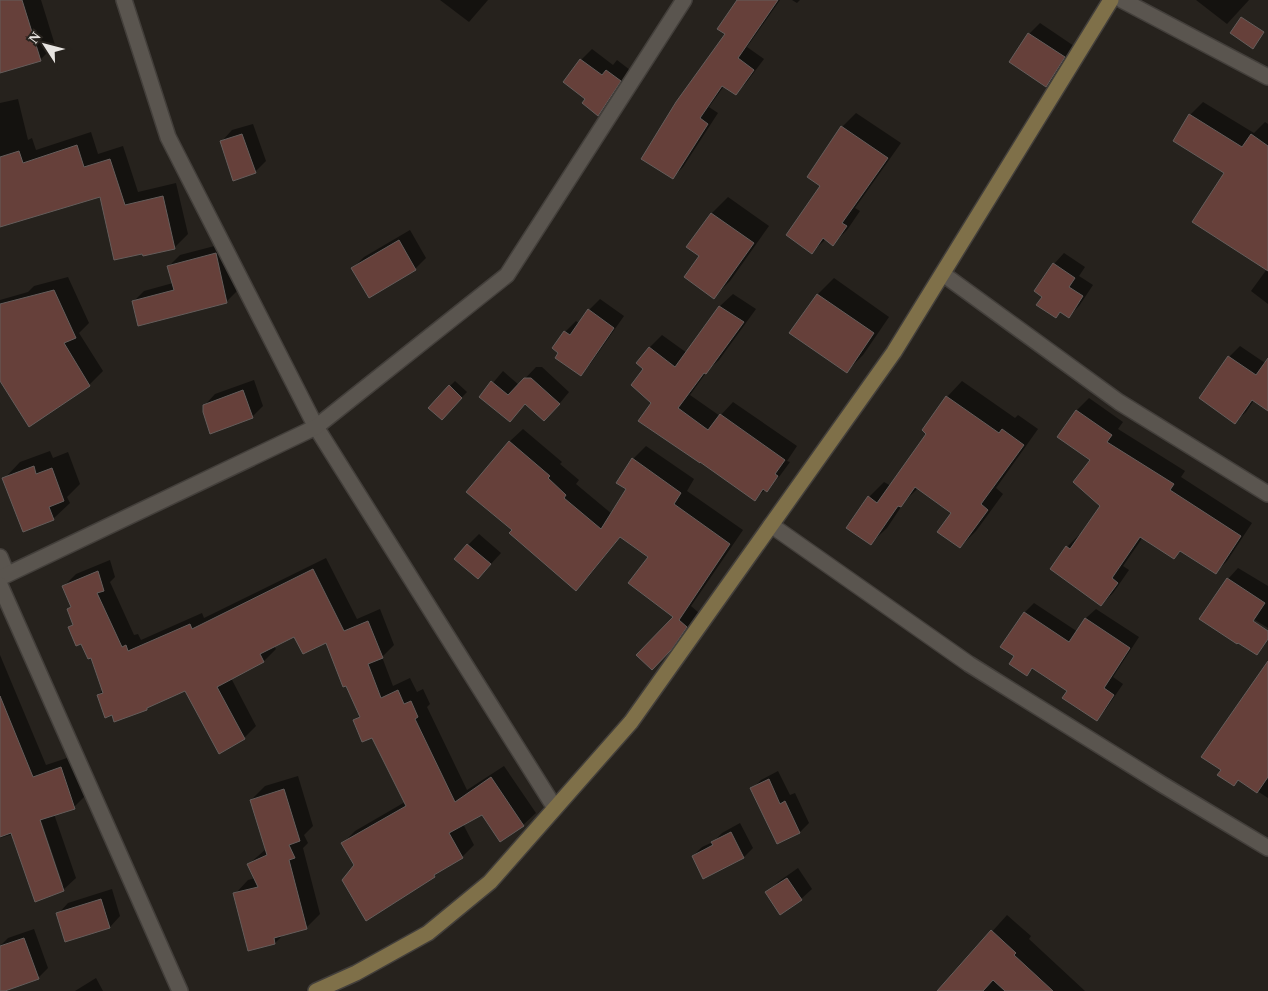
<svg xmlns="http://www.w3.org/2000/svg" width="1268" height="991" viewBox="0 0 1268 991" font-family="'Times New Roman',serif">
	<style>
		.shadow { fill: #0007; fill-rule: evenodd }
		.building { fill: #66403a; stroke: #655d5b }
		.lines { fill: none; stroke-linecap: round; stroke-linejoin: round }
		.street-casing { stroke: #433f3b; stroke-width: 18 }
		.secondary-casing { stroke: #433f3b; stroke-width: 18 }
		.street { stroke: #5a554f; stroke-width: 15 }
		.secondary { stroke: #7f7049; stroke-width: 15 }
	</style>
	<rect width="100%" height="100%" fill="#26221d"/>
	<g class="shadow">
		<polygon points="0,0 41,0 55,45 40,60 0,72"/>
		<polygon points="440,0 488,0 469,22"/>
		<polygon points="738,0 780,0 747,47 764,59 746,83 736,93 724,86 709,107 718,113 683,167 673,177"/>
		<polygon points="792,0 800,0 797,3"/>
		<polygon points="1196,0 1249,0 1227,24"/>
		<polygon points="1040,23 1074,46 1057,75 1046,86 1029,34"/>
		<polygon points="592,49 613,65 617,60 630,70 609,103 598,114 581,60"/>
		<polygon points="18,99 28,140 32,138 36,150 91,132 98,154 123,146 138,192 176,183 188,234 174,248 101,196 0,226 0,103"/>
		<polygon points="1203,102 1254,133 1265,122 1268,124 1268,304 1251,291 1267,269 1226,172 1190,115"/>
		<polygon points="856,113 901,143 855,208 860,211 847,230 833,244 826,239 812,252 822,185 842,127"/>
		<polygon points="253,124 266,161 255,172 222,141 232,130"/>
		<polygon points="728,197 769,226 730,281 714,297 700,256 688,247 712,213"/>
		<polygon points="410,230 426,258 415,269 353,268 364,257"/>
		<polygon points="226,243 237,291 226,302 133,302 144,291 173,283 169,266 180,255"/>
		<polygon points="1064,253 1085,267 1079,276 1093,285 1079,306 1068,317 1061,312 1056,316 1044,297 1054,264"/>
		<polygon points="68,277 89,323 79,333 103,371 89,385 0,378 0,300 28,292 34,286"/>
		<polygon points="834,278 889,317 863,355 847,371 791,333 818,294"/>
		<polygon points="733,294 756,309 719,360 708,370 690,395 720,416 733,402 797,446 787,461 790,462 779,477 755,499 653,402 645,369 649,348 662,335 687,353 720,306"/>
		<polygon points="600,299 624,316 591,363 581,374 554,348 565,332 576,321 580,324 589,310"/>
		<polygon points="1240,346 1268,365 1268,410 1254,400 1246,412 1235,422 1200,397 1229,357"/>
		<polygon points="536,367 542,367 569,392 555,409 526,403 510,420 481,397 503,371 519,385"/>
		<polygon points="254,380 263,406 252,417 204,406 215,394"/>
		<polygon points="455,381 467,392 442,418 450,386"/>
		<polygon points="962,381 1015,418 1018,415 1038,429 996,488 1003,494 976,531 960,547 952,513 918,488 905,501 887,528 871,543 869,497 884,482 891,486 928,433 947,397"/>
		<polygon points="1089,398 1123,422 1118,429 1185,471 1181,477 1252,523 1227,561 1215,573 1181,551 1174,558 1143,537 1123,566 1129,570 1113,593 1101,605 1067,547 1079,535 1081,536 1102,506 1092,460 1059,437 1077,410"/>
		<polygon points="523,429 562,462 560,464 579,480 576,484 612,514 628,489 633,459 646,446 694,479 687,491 743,530 691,606 699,613 685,634 652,668 675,617 649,557 621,536 589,576 576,589 514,530 509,442"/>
		<polygon points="50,451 53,458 68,452 80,484 67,497 70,503 53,519 4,479 20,462"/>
		<polygon points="479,534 501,553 478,578 468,545"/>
		<polygon points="326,558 357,619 380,609 394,645 382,657 393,686 410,678 417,692 423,689 430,704 427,707 467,790 504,766 536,813 523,825 501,840 482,813 463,824 474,845 462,857 441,869 434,876 355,865 343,843 355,831 405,802 372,736 354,721 360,715 326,642 295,635 274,646 276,649 264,661 231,678 256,726 244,738 186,690 151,705 147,709 113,713 98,695 103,690 91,656 69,628 74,623 68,609 71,606 63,587 76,574 110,560 115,577 110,582 134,635 138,634 141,640 202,613 204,618"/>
		<polygon points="1238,568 1268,586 1268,628 1216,596 1228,579"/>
		<polygon points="1034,603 1078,632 1086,618 1096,609 1139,637 1113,677 1123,684 1106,709 1096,719 1069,691 1034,668 1027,674 1015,656 1024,613"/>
		<path d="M0 655 46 765 73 756 86 795 74 807 54 814 76 878 63 890 13 834 0 838ZM39 814 63 885H61L37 815Z"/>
		<polygon points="1268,665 1268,798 1239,779"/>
		<polygon points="778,771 790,795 795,793 809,823 800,832 777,843 752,789 761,780"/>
		<polygon points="298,776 313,826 304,835 308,843 303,848 320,914 306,928 284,934 275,943 235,894 248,880 255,878 249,864 266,849 251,800 265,786"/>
		<polygon points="740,823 753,848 744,857 704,877 693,856 702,847 713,842 722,833"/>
		<polygon points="798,868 812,889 801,899 767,893 778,882"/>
		<polygon points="112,889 120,916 110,927 58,914 68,903"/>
		<polygon points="1007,915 1031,936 1029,939 1085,991 939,991"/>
		<polygon points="34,929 48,968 38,978 9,988 6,991 0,991 0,946 8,938"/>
		<polygon points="96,978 103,991 75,991"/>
	</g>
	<g class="building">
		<polygon points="0,0 22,0 41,61 0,73"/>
		<polygon points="737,0 778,0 738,58 754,70 736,95 722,86 700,118 708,124 673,179 641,159 676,102 725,34 717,29"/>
		<polygon points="1241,17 1264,32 1253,49 1230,33"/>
		<polygon points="1028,33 1065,57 1046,87 1009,62"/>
		<polygon points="580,59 602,75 606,70 621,81 598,116 582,103 585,99 563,82"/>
		<polygon points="1189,114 1242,147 1251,134 1268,146 1268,271 1192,222 1224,173 1173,141"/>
		<polygon points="841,126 888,158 842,223 847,226 833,246 823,238 812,254 786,235 820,186 807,177"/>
		<polygon points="242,134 256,173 233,181 220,141"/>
		<polygon points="77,145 84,167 110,159 125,205 163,196 175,249 143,256 142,254 114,260 100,197 0,227 0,157 19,151 23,163"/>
		<polygon points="711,213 754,243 714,299 684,277 699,256 686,247"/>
		<polygon points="399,240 416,270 369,298 351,268"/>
		<polygon points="216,253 227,303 138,326 132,301 174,290 167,266"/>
		<polygon points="1053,263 1075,278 1069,287 1083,296 1069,318 1060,312 1056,318 1036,305 1042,297 1034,291"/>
		<polygon points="54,290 76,338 64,343 90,386 29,427 0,381 0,304"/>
		<polygon points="817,294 874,333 847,373 789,333"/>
		<polygon points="719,306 744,322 706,374 704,373 678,408 708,430 720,414 785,460 775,474 778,476 767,492 763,489 755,501 700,462 700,463 638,421 651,403 631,385 643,369 636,363 649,347 675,367"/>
		<polygon points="588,309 614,328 581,376 555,358 558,353 552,348 564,331 570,335"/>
		<polygon points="1228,356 1256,375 1268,358 1268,411 1252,400 1235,424 1199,398"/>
		<polygon points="524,378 531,378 560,404 544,421 525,404 510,422 479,397 491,381 508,395"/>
		<polygon points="449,385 462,398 442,420 428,408"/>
		<polygon points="243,390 253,418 210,434 203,412 203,405"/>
		<polygon points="946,396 999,433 1002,429 1024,445 981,504 988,510 960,548 937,532 951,513 915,487 901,507 898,506 871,545 846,528 868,496 877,503 926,434 922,430"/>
		<polygon points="1076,410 1112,435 1107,442 1174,484 1170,490 1241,536 1216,574 1180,551 1174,559 1140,537 1112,578 1118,583 1101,606 1050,569 1066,546 1070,549 1100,506 1073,482 1090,460 1057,437"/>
		<polygon points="509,441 550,476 548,478 566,495 564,498 601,529 626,489 616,483 632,458 681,493 674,504 730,544 679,620 687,627 672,649 652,670 636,655 673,617 628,583 648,557 620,537 576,591 509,533 512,530 466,492"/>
		<polygon points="34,466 36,474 52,468 64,501 49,507 54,520 23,532 2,478"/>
		<polygon points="467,544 491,564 478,579 454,559"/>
		<polygon points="313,569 344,631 368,621 383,658 368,664 381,698 398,690 404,704 411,701 418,717 415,719 455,802 491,777 524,826 500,842 482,815 449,833 463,858 434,875 435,877 366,921 342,880 354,865 341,843 406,806 372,738 362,742 353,720 360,717 346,686 343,687 326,643 303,654 294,637 260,654 264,662 217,687 245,739 219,754 185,691 147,708 147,710 114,722 112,715 105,718 97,695 103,693 91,658 88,659 81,644 76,646 68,627 73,625 67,609 71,607 62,586 98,571 104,591 97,593 122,647 126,645 128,651 190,624 192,629"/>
		<polygon points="1227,578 1265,603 1253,621 1268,631 1268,639 1257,655 1238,643 1237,644 1199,619"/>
		<polygon points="1024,612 1069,642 1085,618 1130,648 1104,688 1114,695 1097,721 1062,698 1067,691 1032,668 1027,676 1009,664 1014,656 1000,647"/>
		<polygon points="1268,661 1268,777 1257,793 1238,780 1234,786 1217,775 1221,770 1201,757"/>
		<polygon points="0,696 33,777 61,767 75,809 40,820 64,891 35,902 11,833 0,837"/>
		<polygon points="769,779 780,804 785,801 800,833 777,844 750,788"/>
		<polygon points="284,789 300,841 289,845 295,858 289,860 307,929 274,938 275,944 248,951 233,893 258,887 247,864 267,855 250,800"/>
		<polygon points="731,832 744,858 703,879 692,856 713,845 711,842"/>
		<polygon points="787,878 802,900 780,915 765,892"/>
		<polygon points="101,899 110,928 65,942 56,913"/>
		<polygon points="991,930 1016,953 1014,955 1053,991 1005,991 993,980 983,991 937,991"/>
		<polygon points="24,938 39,979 5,991 0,991 0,946"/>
	</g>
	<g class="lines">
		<defs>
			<g id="street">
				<polyline points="124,0 168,137 316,427 555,808"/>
				<polyline points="1122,0 1268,77"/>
				<polyline points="943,274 1119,402 1268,494"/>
				<polyline points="771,525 969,664 1163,785 1268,848"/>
				<polyline points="0,557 4,567 0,574"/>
				<polyline points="0,578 316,427 507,275 684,0"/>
				<polyline points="0,585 180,991"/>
			</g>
			<polyline id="secondary" points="316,991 356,973 428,933 490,882 631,722 894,352 1111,0"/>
		</defs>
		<use href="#street" class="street-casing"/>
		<use href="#secondary" class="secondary-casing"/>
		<use href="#street" class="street"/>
		<use href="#secondary" class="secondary"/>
	</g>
	<g transform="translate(45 45) rotate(306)" stroke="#26221d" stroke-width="4" paint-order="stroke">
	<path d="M0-4L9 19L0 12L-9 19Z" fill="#e7e4e1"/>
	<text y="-8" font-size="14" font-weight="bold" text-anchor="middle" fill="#e7e4e1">N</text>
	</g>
</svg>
